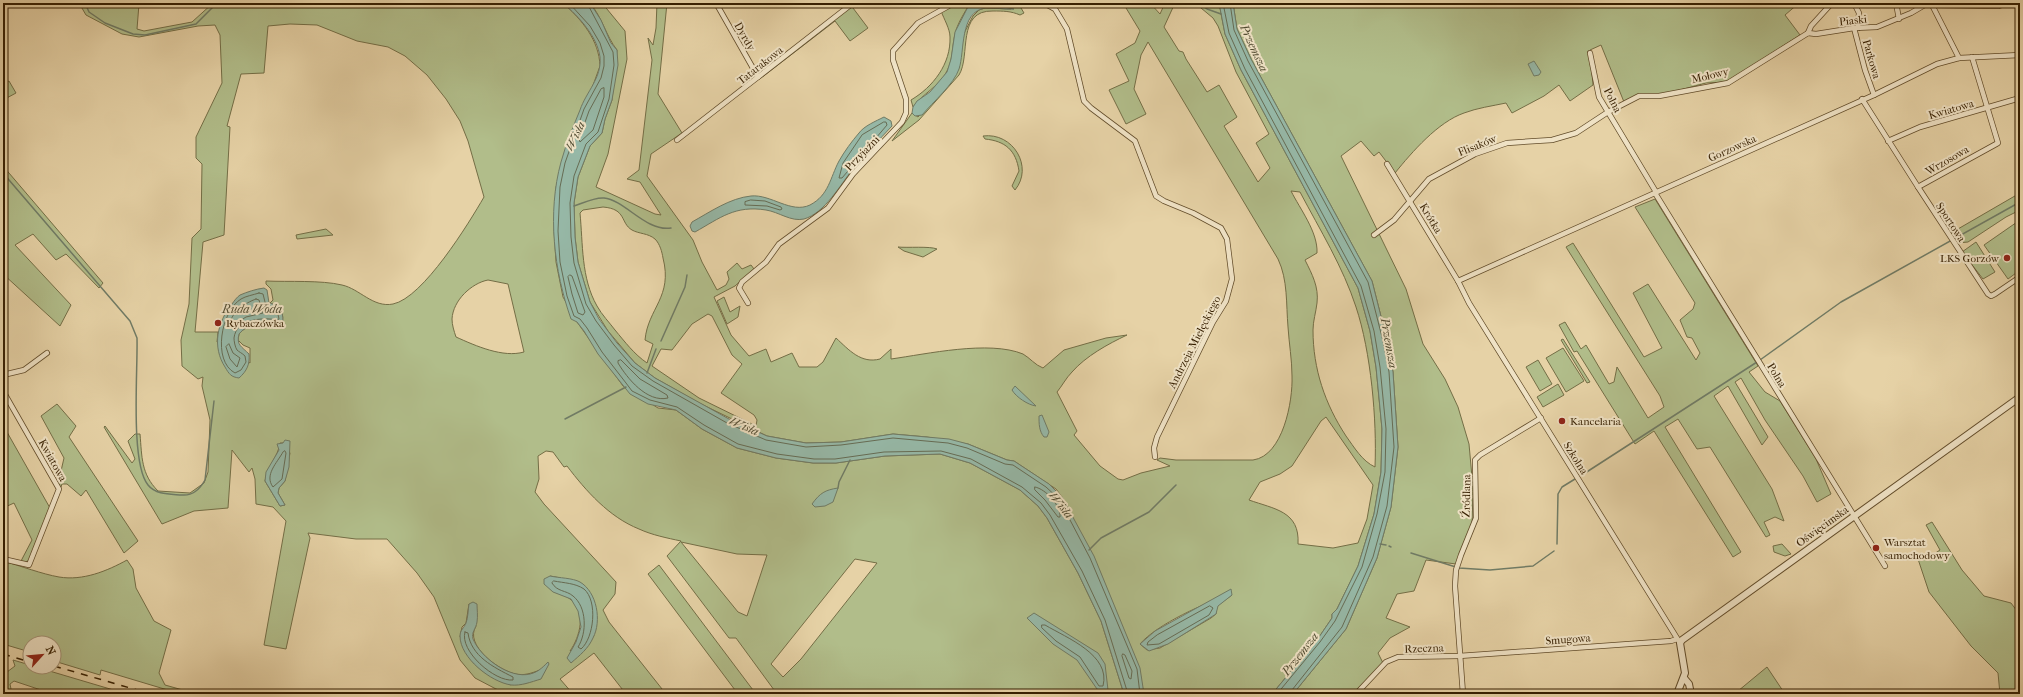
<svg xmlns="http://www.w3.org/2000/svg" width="2023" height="697" viewBox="0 0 2023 697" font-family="'IM FELL French Canon',serif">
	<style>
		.green { fill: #b1bd8a; stroke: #746e46; fill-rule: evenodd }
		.water { fill: #96b8a7; stroke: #707b65 }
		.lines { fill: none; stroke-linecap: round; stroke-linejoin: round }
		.shore { stroke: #666c54; stroke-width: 1 }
		.stream { stroke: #707b65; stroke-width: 1.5 }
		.minor-casing { stroke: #624c2a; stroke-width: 6 }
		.tertiary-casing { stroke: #624c2a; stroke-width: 8 }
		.minor { stroke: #efe2c5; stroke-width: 4.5 }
		.tertiary { stroke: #efe2c5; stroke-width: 6 }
		.rail { stroke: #361f01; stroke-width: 1.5; stroke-dasharray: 7 7; stroke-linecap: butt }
		.poi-dot { fill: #8f2418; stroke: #efe2c5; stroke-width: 1.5 }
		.labels { text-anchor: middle; stroke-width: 4; stroke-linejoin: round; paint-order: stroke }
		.street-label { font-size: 11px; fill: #361f01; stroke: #efe2c5 }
		.poi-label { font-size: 11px; fill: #361f01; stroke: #efe2c5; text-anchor: start }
		.water-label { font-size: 12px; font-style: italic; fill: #534d33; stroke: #efe2c5 }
	</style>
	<rect width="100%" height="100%" fill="#e6d2a6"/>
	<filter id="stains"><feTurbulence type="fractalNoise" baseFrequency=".005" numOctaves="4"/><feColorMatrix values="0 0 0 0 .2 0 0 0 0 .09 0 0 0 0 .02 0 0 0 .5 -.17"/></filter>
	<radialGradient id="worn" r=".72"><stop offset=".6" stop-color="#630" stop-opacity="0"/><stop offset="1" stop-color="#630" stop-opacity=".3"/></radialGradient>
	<g class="green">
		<path d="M79 3 139 4 137 29 144 31 192 22 213 3H563C582 20 599 40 600 66L556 187 554 231 556 262 563 297 577 322 623 386 658 408 676 410 702 429 737 448 776 458 813 463H836L885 456 940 454 970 463 1020 490 1038 506 1047 518 1078 573 1101 621 1124 694H903L901 690 896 694H777L736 638H729L667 556 681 541C667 538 652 535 639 529 609 517 586 491 567 466L564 467 553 452 546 451 538 456 539 479 535 492 544 504 616 582 615 594 603 610 609 622 666 694H626L594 653 560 679 573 694 533 692 510 694 496 689 475 678 460 660 434 597 417 573 387 539H356L308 533 310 538 286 649 264 645 286 521 273 507 256 504 255 479 252 468 249 472 232 450 228 508 194 511 162 524 104 427 105 426 132 463 135 459 128 441 135 434H140C142 457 141 474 158 491L190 493 204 483 208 472 210 420 202 386 203 377 198 379 182 366 181 340 189 304 192 238 201 229 202 164 196 158V137L222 83 220 35 215 25 198 26 139 37 122 34 86 15ZM290 24 317 25 357 41 388 47 405 56 427 75 446 99 460 121 468 141 484 197C469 223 423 298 393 304 373 308 360 289 342 285 321 280 289 282 266 281V284L271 289 273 300 270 303 279 306C282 313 285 318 280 325 265 322 249 322 239 334L238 340 243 345 250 348V363L217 342 218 332H195L203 242 224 235 230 127 227 126 241 74 264 73 268 26ZM488 280 508 284 524 352C503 358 476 346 456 337 454 331 452 325 452 319 453 300 472 283 488 280ZM280 443H283L290 453 285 481 279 488 278 493 285 505 280 506 265 481C267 467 278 457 280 443ZM681 542 737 554 767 555 747 616 738 612ZM855 559 877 563 801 659 783 677 771 664ZM550 576 561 578 594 636 570 651C580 637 587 611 570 599 563 593 555 595 549 587ZM469 604 476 626C464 645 498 670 515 674 524 676 532 673 540 670L510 685 460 637 462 627 466 623Z"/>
		<path d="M590 3H602L625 31 627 59 608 154 596 187 655 214 661 215 640 182 627 179 639 170 652 60 648 38 653 45 656 28 657 3H667L658 94 682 133 651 154 647 176 693 240 702 262 717 290 726 285 729 279 727 272 737 263 742 269 751 265 754 269 735 286 714 297 731 335 749 356 766 349 771 362 792 353 799 367H817L823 362 836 338C849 350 861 364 880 359L891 349V359C927 354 989 340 1023 354 1030 358 1035 365 1043 368L1064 350 1106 338 1127 335C1108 344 1086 356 1072 372 1066 378 1062 386 1057 392L1077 431 1074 435 1100 466 1118 479 1123 480 1141 473 1170 466 1157 460 1160 458 1176 460H1253C1283 456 1293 401 1292 376 1292 360 1289 343 1288 327 1286 304 1288 280 1278 259L1148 42 1141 55 1134 89 1146 114 1126 124 1109 90 1129 81 1116 54 1135 43 1140 31 1123 3H1150L1160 14 1165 3H1175L1164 27 1179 51 1183 52 1186 59 1207 92 1219 85 1237 117 1224 126 1258 182 1270 168 1256 143 1269 134 1236 72 1218 26 1213 18 1195 3 1210 4 1219 3 1225 34 1241 70 1358 288 1370 331 1376 367 1382 429 1381 472 1374 514 1358 566 1337 609 1332 614V618L1317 640 1272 694H1144L1100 572 1062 497 1056 489 1014 461 1007 460 968 444 927 437 893 434 841 442 806 443 767 436 699 403 655 378 635 363 608 331 590 302 578 262 575 237 574 203 578 177 590 146 602 133 605 119 612 100 617 50C606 36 602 17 590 3ZM1291 191 1300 192C1320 230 1343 267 1356 307 1371 352 1377 420 1375 467 1362 461 1354 447 1346 436 1325 404 1313 369 1313 330 1313 321 1316 312 1317 303 1319 287 1312 274 1305 260L1317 253C1318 232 1300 209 1291 191ZM603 207C627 209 620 223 632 230 639 234 648 233 655 239 660 244 662 252 663 258 673 297 648 308 645 340L653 344 647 363C634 354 625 342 615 330 609 322 602 315 597 306 581 278 583 244 580 213L583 210ZM708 314 712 316 732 355 742 364 721 393 754 415 757 420 756 426 699 398 652 366 661 349 672 350 692 324ZM1326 417 1373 485 1367 519 1358 543 1333 548 1298 544C1300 511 1274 509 1249 500L1260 482 1280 474 1292 466 1321 421ZM1232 595 1217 606 1216 614 1211 618 1160 648 1147 650 1140 644C1156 625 1207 601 1232 595Z"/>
		<polygon points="855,3 859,3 853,8 868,28 850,41 835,21 761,78 761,77"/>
		<path d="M959 3H970C965 12 957 24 955 34 952 46 953 60 947 71 940 86 922 94 913 107L911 100C933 87 951 64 950 37 950 29 944 19 941 11Z"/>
		<path d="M996 3H1018L1024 13 1020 15C1011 11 1003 11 993 11 956 10 971 56 959 75L919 120 892 141 912 113 918 117 959 68 963 35 973 16 979 10 985 8 1011 9 1002 7Z"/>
		<path d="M1233 3H1799L1785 15 1800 35 1727 82 1706 83 1665 94H1639L1624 102 1601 45 1590 50 1593 85 1570 101 1559 85 1544 96 1512 113 1506 103C1492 106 1477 108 1464 113 1438 122 1412 152 1395 173L1379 152 1374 156 1361 141 1341 156 1406 289 1423 344 1445 379 1458 407 1469 444 1473 488 1472 529 1456 564 1426 560 1414 591 1397 594 1386 618 1410 627 1390 638 1378 653 1383 663 1352 694H1293L1346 629 1377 558 1391 507 1398 447 1393 372 1387 340 1372 281 1251 59 1237 29Z"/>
		<polygon points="9,81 16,93 3,100 3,84"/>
		<path d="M983 136C1013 132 1034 167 1015 190L1012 186 1019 171C1016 150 1005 141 985 139Z"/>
		<polygon points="3,166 103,283 99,288 66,254 56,260 33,234 15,245 71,305 60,326 3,274"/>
		<polygon points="2020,193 2020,210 2006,217 1968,242 1958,243 1951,233"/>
		<polygon points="1655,199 1758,366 1749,372 1765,392 1780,401 1816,459 1831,494 1817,502 1803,476 1765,420 1741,378 1735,382 1768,437 1762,445 1728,386 1714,396 1772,489 1784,521 1775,517 1764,522 1770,535 1766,537 1710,447 1697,449 1678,419 1665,427 1741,552 1733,557 1654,431 1635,444 1577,351 1574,352 1559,325 1565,322 1581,349 1586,345 1609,384 1614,382 1617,367 1648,418 1664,407 1660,396 1566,247 1573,243 1644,357 1662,348 1633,293 1648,284 1696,360 1700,353 1692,338 1687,337 1680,320 1693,309 1695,303 1635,207"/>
		<polygon points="2020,220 2020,270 2008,279 1984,245"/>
		<polygon points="326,229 333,235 297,239 296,235"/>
		<polygon points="1976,242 1995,272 1983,279 1962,252"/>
		<path d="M898 247C907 248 930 246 937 249L923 257 904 251Z"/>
		<polygon points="724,297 730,312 740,306 738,317 727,324 717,301"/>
		<polygon points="1563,339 1590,382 1587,383 1561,340"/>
		<polygon points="1563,348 1584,381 1566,392 1546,358"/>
		<polygon points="1538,360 1552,384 1540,391 1526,367"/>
		<polygon points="1558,384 1564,395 1543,407 1537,397"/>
		<polygon points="57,404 76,426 69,437 138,541 124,553 86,490 81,496 67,484 62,484 61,487 58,484 64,458 41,416"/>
		<polygon points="3,425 50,508 30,560 26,562 21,561 32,540 14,503 3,508"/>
		<polygon points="1932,522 1962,570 1984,596 2011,603 2020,615 2020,694 2000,694 1998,673 1971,646 1929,592 1917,556 1934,554 1940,550 1926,525"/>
		<polygon points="1782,544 1791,554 1785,556 1774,552 1773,546"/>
		<path d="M127 560 133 569 136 588 154 621 171 630 159 673 165 685 197 694H181L101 670 100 675 54 661V643H30V652L3 644V561C21 566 42 574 59 577 83 581 107 571 127 560Z"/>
		<polygon points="659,565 756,694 738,694 648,574"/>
		<polygon points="13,660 30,665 30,667 36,667 127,694 53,694 14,681 10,684 12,694 3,694 3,675 15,666"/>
		<polygon points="1767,667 1785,694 1740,694 1738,691"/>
	</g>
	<g class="water">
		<path d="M563 3H590L601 20 611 43 617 50 618 65 612 100 605 119 602 133 590 146 578 177 574 203 575 237 578 262 590 302 599 319 617 343 635 363 655 378 729 419 767 436 806 443 841 442 893 434 949 439 968 444 1007 460 1014 461 1049 484 1062 497 1094 556 1140 668 1144 694H1124L1101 621 1078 573 1047 518 1038 506 1020 490 970 463 940 454 885 456 836 463H813L776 458 737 448 702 429 676 410 648 404 630 394 598 354 584 331 577 322 571 319C554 271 547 213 561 162 566 144 573 127 580 110 586 92 602 78 600 57 597 36 579 17 563 3Z"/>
		<path d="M970 3H996L1002 7 1014 9C1004 10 995 7 986 8 959 11 965 52 959 69 954 84 933 102 922 115L915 116 912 113 913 107 917 101 930 92 947 72 951 59 955 32Z"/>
		<polygon points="1219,3 1233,3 1237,29 1251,59 1372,281 1387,340 1393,372 1398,447 1391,507 1377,558 1346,629 1293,694 1272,694 1317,640 1332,618 1332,614 1337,609 1358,566 1374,514 1381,472 1382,429 1376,367 1370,331 1358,288 1241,70 1225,34"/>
		<polygon points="1534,61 1541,72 1539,75 1534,76 1528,64"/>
		<path d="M884 117 891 121 892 126C879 140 865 154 853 169 840 185 825 213 804 219 791 222 779 212 766 210 735 205 720 218 695 232L692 231 690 226 692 222C710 212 730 198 751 196 771 194 791 214 810 205 829 195 830 178 839 161 844 152 852 141 859 133 864 126 876 121 884 117Z"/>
		<path d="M264 288 267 290 269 303C279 305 283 310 283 321L280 325C265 322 249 322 239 334 236 345 242 347 249 354 250 364 247 371 239 378 231 377 229 374 225 367 212 347 217 322 232 304 234 301 237 297 240 295 247 292 256 289 264 288Z"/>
		<path d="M1015 386 1036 406C1028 405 1016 397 1012 390Z"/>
		<path d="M1042 415 1049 432 1047 437H1044C1039 431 1039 424 1039 416Z"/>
		<polygon points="285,440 290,441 289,467 285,481 279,488 278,493 285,505 280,506 265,481 266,472 279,450 277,444 283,443"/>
		<path d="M838 488 833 502 825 506 815 507 812 504C820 493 825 490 838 488Z"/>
		<path d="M550 576C559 578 573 578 580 582 597 592 602 621 593 638 588 649 580 655 571 663L567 658 576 642 581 627 578 611 571 599 553 592 544 584V579Z"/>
		<polygon points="1231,589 1232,595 1218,606 1216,614 1168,644 1149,651 1140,644 1155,631"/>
		<path d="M473 602 477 604C477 609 478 616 477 622 476 629 471 632 473 639 481 658 510 679 530 674 538 672 542 668 548 662L549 664 541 679C531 682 521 686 511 685 491 682 460 658 460 636 460 630 464 628 466 623 468 618 468 610 469 604Z"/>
		<polygon points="1034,613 1098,653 1105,664 1108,690 1102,692 1097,689 1077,660 1053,644 1027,618"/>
	</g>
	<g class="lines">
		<g class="shore">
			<polyline points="569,3 590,26 600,43 604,56 604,66 601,78 584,109 565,163 560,187 558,231 560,262 567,296 574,316 580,319 587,328 602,352 626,383 632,391 650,400 677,407 704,425 738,444 777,454 814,459 835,459 884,452 941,451 971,459 1022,487 1041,503 1050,515 1082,571 1105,620 1128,694"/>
			<polyline points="587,3 613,52 614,65 609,99 598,132 586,144 574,176 570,203 571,237 574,263 586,304 596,321 614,345 632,366 653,381 727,423 766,440 806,447 841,445 893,438 948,443 967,448 1005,464 1013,465 1046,487 1059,499 1090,558 1137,669 1140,694"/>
			<polyline points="1223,3 1229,33 1245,69 1361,286 1374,331 1380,367 1386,429 1385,472 1377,514 1362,567 1335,621 1320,642 1277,694"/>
			<polyline points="1230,3 1234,30 1248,61 1368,282 1383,341 1389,372 1394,447 1387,506 1373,557 1342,627 1292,690 1291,694"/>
			<polygon points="604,88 604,97 593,130 580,142 579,139 589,111 601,89"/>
			<polygon points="884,122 886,122 887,125 842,178 839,178 843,163 862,135"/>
			<polygon points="751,200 765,201 781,207 782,209 780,210 767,206 745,205 745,202"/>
			<polygon points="570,275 572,276 585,312 583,315 578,313 572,294 568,277"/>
			<path d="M259 293 263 294 266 306 277 310 279 319 277 320C263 317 236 319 234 338 234 341 235 347 237 350 239 352 242 353 245 356L246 362 241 370 235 373C212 361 221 311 241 299 246 296 253 295 259 293Z"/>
			<path d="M256 299 259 300 263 313 246 317 230 327C229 313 245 303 256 299Z"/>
			<polygon points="229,344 233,353 240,358 237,367 230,359 226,347"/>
			<path d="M621 360 640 379 667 395 668 398C647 403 627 378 618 363V361Z"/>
			<path d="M285 451 286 453 282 479 273 487C264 475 277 463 283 452Z"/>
			<path d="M1035 487C1046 489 1061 506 1060 517H1058L1045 500 1035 490Z"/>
			<path d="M554 581C564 583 575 583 584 589 598 601 594 638 581 649L578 647C587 633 587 607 573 596 566 590 557 592 552 583Z"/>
			<polygon points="1210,606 1213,608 1209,615 1159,644 1147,645 1148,642 1157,635"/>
			<path d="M1042 625H1045C1067 638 1111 655 1103 686H1099L1080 657 1056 641 1042 628Z"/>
			<path d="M465 632 468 633C471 656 493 667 513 677V680C495 682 459 651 465 632Z"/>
			<polygon points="1123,654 1125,655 1132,671 1131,679 1129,678 1122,656"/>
		</g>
		<g class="stream">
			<polyline points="85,3 89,12 105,23 133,34 145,35 196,24 217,3"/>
			<polyline points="1198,3 1207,9 1221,14"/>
			<path d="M3 173 130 321 137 338C138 369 130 463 148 485 156 495 170 494 182 495 193 496 200 489 205 480L214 401"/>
			<path d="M574 206C583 203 595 197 604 198 625 200 646 232 671 228"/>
			<polyline points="661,341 685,287 687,275"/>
			<polyline points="1760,360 1841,302 2020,202"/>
			<polyline points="647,373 656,349"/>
			<polyline points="565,419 626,387"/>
			<polyline points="1582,475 1757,362"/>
			<polyline points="838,488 839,482 850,460"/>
			<polyline points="1380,544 1386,545"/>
			<polyline points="1557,544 1558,494 1562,487 1575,479"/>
			<polyline points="1389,546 1391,547"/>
			<polyline points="1089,550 1101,538 1149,512 1176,485"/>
			<polyline points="1411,553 1459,568 1490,570 1533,566 1554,551"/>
		</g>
		<defs>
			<g id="minor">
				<polyline points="716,3 758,77"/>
				<polyline points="1044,3 1055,9 1067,29 1084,101 1091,108 1135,141 1156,196 1164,201 1193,213 1221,228 1227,239 1232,279 1226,301 1213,322 1157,437 1154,448 1155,457"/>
				<polyline points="1854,3 1859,13 1858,28"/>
				<polyline points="1896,3 1899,19"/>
				<polyline points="1931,3 1959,58"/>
				<polyline points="1933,5 1999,6 2007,3"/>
				<polyline points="1854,28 1865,70 1874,95"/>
				<polyline points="1808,33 1816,34 1854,28 1877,27 1911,13 1928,3"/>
				<polyline points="1808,33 1811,26 1832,3"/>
				<polyline points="1590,53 1599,97 1656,192"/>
				<polyline points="1862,99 1918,187 1998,143 1972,57"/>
				<polyline points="677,140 853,3"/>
				<polyline points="1888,141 1920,127 2020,98"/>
				<polyline points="1387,164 1458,281 1469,303 1680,643"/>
				<polyline points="1918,187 1988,294 1991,296 1995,294 2020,277"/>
				<polyline points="1655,193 1885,566"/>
				<polyline points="1374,235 1394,220 1429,179 1475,154 1507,143 1552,140 1576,133 1608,112 1639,96 1659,96 1728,83 1808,33"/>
				<polyline points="1458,281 1874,95 1937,64 1959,58 2020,55"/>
				<polyline points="748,303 739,288 742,282 766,262 779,244 828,208 853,174 902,122 906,113 906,99 893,60 893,51 918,23 954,3"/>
				<polyline points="3,375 24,370 47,353"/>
				<polyline points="3,391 59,489 29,565 3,559"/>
				<polyline points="1356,694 1386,662 1398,657 1459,656 1671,641 1677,639"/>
				<polyline points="1463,694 1455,586 1456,570 1461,555 1476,518 1475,460 1480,455 1541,418"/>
			</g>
			<g id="tertiary">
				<polyline points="1684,678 1689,684 1691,694"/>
				<polyline points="1677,694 1685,673 1680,643 1682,640 2020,397"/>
			</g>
		</defs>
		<use href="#minor" class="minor-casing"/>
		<use href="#tertiary" class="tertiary-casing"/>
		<use href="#minor" class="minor"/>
		<use href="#tertiary" class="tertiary"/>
		<g class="rail">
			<polyline points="3,654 30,662"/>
			<polyline points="54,666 151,694"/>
		</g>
	</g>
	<g class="poi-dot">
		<circle cx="2007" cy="258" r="4"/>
		<circle cx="218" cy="323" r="4"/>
		<circle cx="1562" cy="421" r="4"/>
		<circle cx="1876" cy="548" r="4"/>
	</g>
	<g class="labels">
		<g class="street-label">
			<text transform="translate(1853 20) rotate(-6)" y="4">Piaski</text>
			<text transform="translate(745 36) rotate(60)" y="4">Dyrdy</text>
			<text transform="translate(1872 59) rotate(74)" y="4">Parkowa</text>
			<text transform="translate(760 65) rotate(-38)" y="4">Tatarakowa</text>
			<text transform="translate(1710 75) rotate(-13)" y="4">Mołowy</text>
			<text transform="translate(1613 100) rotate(63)" y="4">Polna</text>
			<text transform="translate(1951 109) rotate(-16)" y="4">Kwiatowa</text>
			<text transform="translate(1477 145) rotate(-22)" y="4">Flisaków</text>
			<text transform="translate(1732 148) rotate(-24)" y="4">Gorzowska</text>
			<text transform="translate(862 153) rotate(-46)" y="4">Przyjaźni</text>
			<text transform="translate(1947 160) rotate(-30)" y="4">Wrzosowa</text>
			<text transform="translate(1431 218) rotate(59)" y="4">Krótka</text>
			<text transform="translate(1951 222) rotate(57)" y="4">Sportowa</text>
			<text transform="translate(1194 342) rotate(-63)" y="4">Andrzeja Mielęckiego</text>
			<text transform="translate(1777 375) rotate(59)" y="4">Polna</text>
			<text transform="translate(1576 458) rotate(58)" y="4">Szkolna</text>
			<text transform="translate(53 460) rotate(61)" y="4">Kwiatowa</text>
			<text transform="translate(1466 496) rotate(-89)" y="4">Źródlana</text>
			<text transform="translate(1822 526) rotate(-36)" y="4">Oświęcimska</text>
			<text transform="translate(1568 639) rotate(-4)" y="4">Smugowa</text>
			<text transform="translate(1424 648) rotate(-2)" y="4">Rzeczna</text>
		</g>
		<g class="poi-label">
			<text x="1999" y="262" text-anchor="end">LKS Gorzów</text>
			<text x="226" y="327">Rybaczówka</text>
			<text x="1570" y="425">Kancelaria</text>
			<text x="1884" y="546">Warsztat<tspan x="1884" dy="13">samochodowy</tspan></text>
		</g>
		<g class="water-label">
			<text transform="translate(1254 48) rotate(65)" y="4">Przemsza</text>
			<text transform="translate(575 136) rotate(-64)" y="4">Wisła</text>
			<text x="252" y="313">Ruda Woda</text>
			<text transform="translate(1389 343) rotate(80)" y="4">Przemsza</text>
			<text transform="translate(744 426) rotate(23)" y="4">Wisła</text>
			<text transform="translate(1061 505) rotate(51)" y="4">Wisła</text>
			<text transform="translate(1300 654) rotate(-52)" y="4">Przemsza</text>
		</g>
	</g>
	<rect width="2023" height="697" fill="none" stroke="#e6d2a6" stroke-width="16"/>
	<rect x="4" y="4" width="2015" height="689" fill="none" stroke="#361f01" stroke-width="2"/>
	<rect x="8" y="8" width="2007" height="681" fill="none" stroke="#361f01"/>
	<g transform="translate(42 655) rotate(63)"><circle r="19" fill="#efe2c5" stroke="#a59477"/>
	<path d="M0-3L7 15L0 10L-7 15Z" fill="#8f2418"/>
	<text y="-6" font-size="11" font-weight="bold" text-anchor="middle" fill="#361f01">N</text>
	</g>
	<rect width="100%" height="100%" filter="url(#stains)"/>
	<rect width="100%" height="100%" fill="url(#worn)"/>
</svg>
